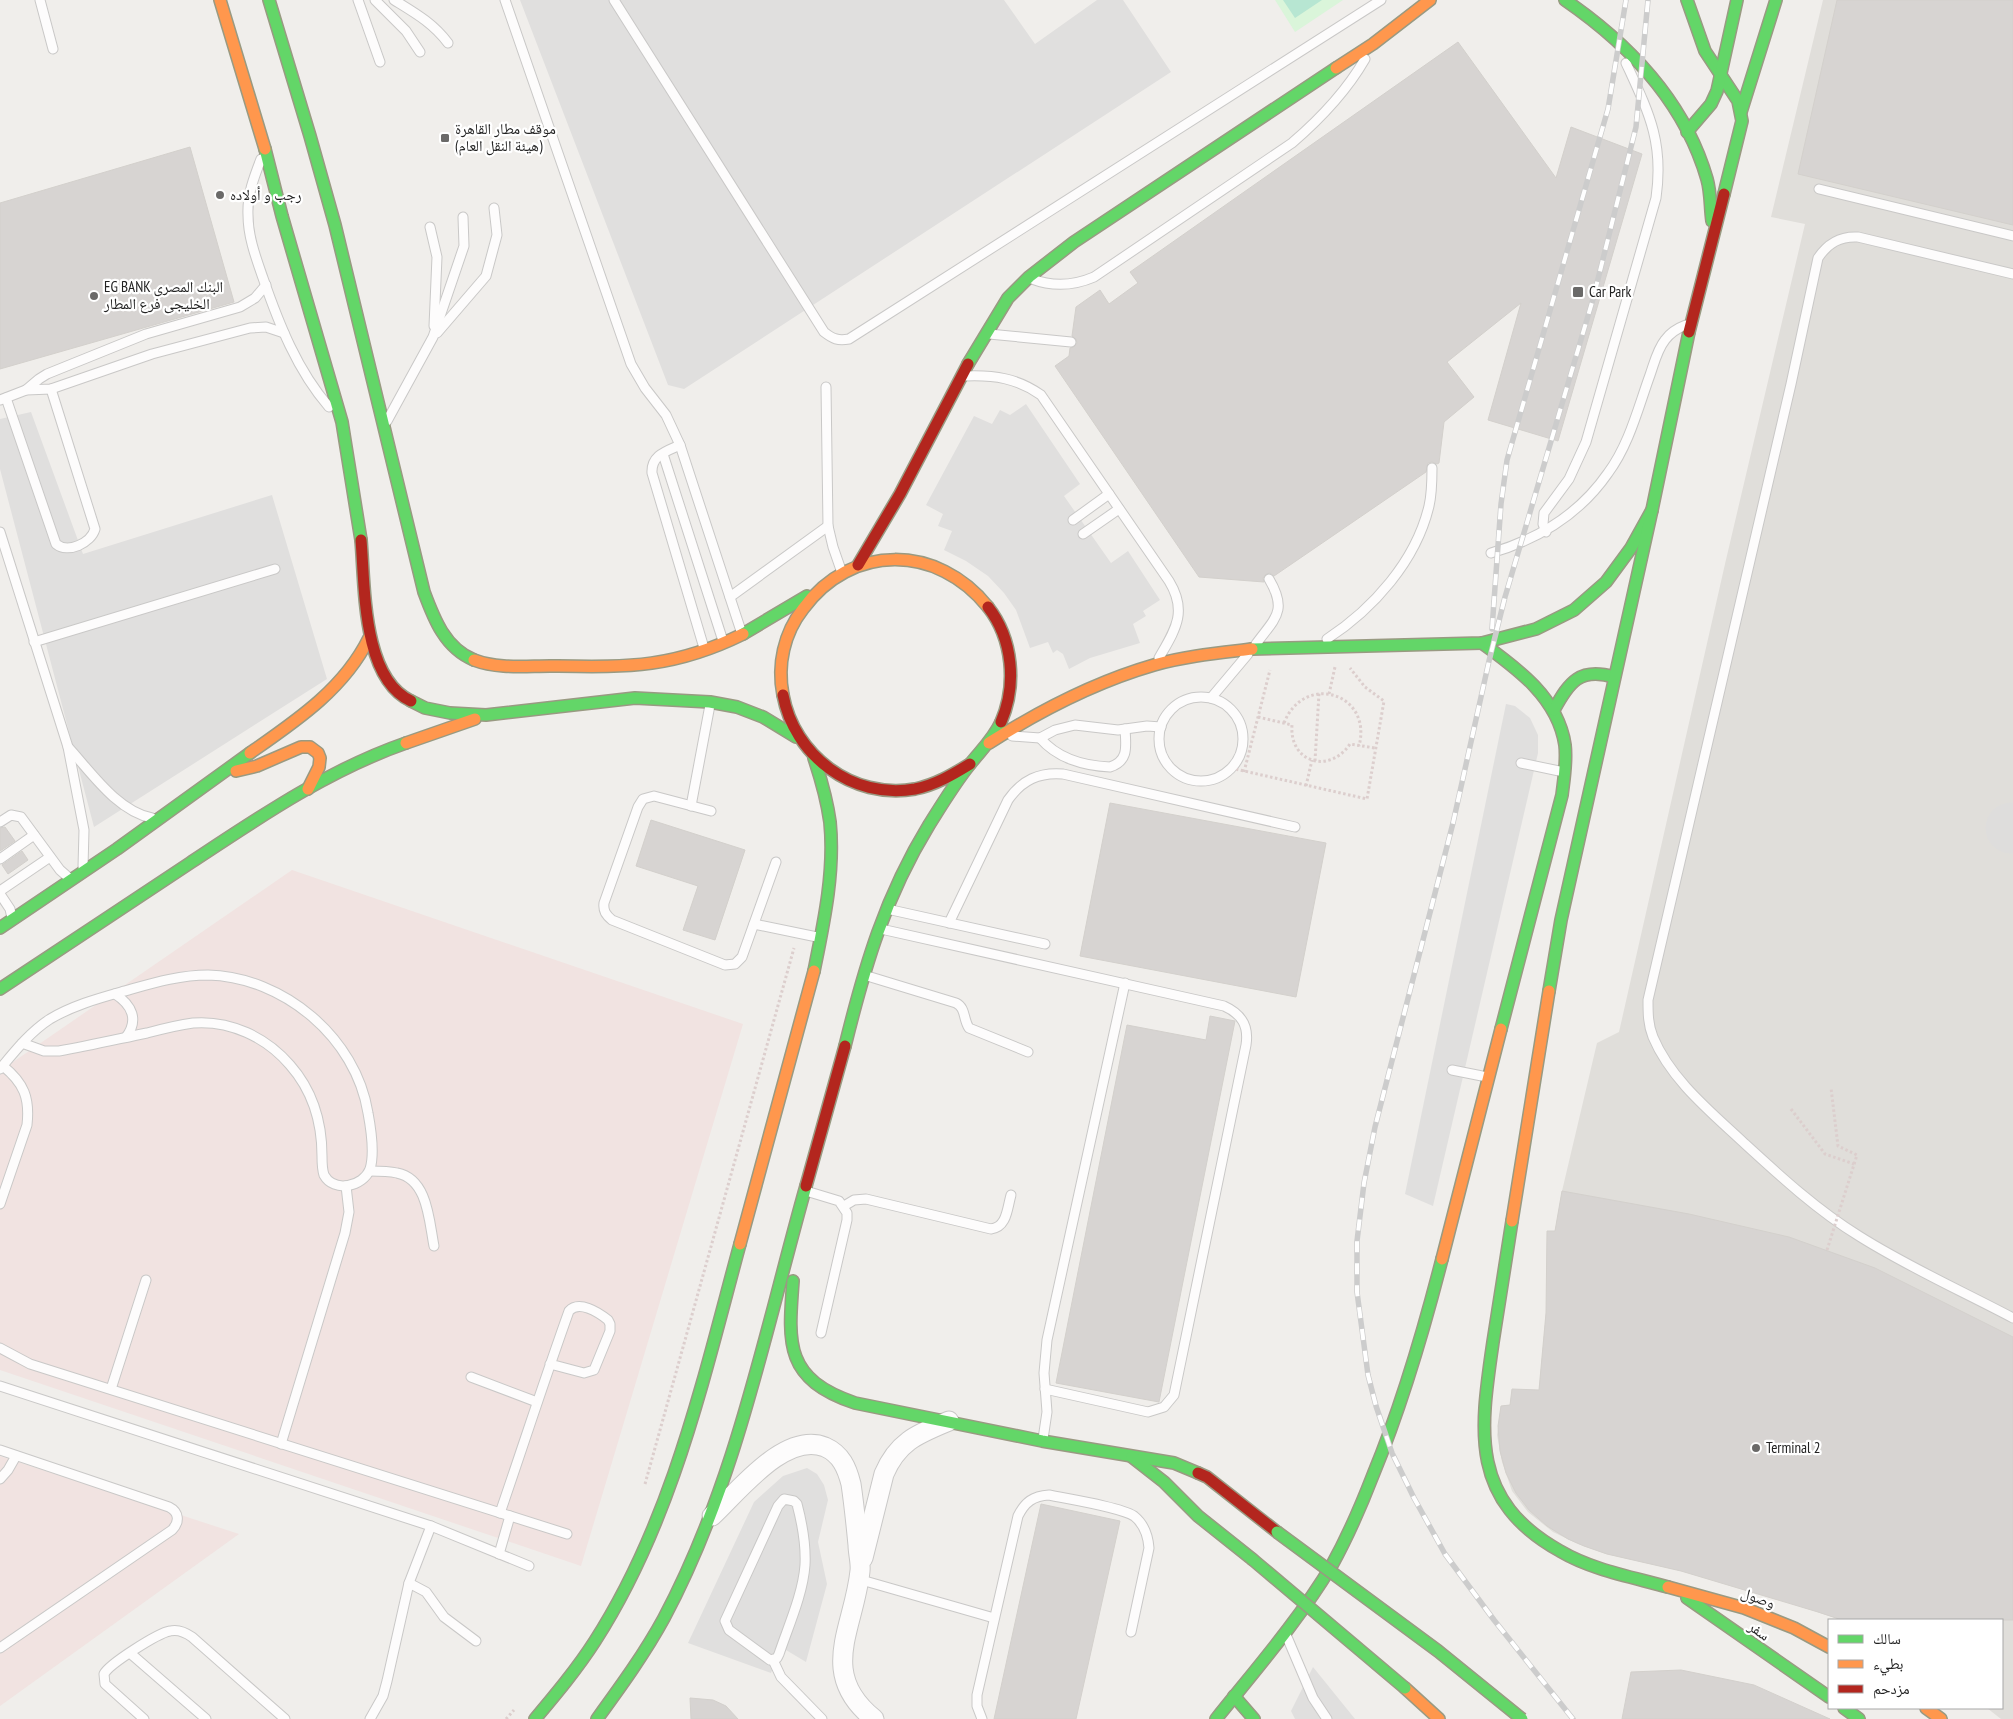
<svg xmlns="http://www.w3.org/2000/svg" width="2013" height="1719" viewBox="0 0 2013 1719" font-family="'PT Sans Narrow','Noto Naskh Arabic',sans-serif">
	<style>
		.commercial { fill: #f1e3e1 }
		.airport { fill: #e0deda }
		.park { fill: #daf5da }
		.pitch { fill: #b7e6d2 }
		.parking { fill: #e0dfde }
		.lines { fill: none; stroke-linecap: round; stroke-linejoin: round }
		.taxiway { stroke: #dedddc; stroke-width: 51 }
		.building { fill: #d7d4d2; stroke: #d3d0cc }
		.lane-casing { stroke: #c9c8c7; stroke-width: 11 }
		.street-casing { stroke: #c9c8c7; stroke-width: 21 }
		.fast-casing { stroke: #999a82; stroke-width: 14 }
		.slow-casing { stroke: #999a82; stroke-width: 14 }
		.jam-casing { stroke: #999a82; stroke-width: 14 }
		.path { stroke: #dccecd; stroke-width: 3; stroke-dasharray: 2.5 2.5; stroke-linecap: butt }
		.lane { stroke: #fdfcfc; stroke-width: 9 }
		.street { stroke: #fdfcfc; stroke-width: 19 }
		.fast { stroke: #63d668; stroke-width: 11 }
		.slow { stroke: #ff974d; stroke-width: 11 }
		.jam { stroke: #b3261e; stroke-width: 11 }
		.rail-casing { stroke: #ccc; stroke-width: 5.5 }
		.rail { stroke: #fff; stroke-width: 4; stroke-dasharray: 11; stroke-linecap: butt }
		.fast-bridge-casing { stroke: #999a82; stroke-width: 14; stroke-linecap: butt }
		.path-bridge { stroke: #dccecd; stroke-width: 3; stroke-dasharray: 2.5 2.5; stroke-linecap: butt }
		.fast-bridge { stroke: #63d668; stroke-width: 11 }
		.poi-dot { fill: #6a6968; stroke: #fff; stroke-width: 2 }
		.labels { text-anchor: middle; stroke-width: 4.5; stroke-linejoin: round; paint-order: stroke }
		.poi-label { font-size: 15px; fill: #222; stroke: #fff; text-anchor: start }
		.street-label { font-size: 15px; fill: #222; stroke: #fff }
	</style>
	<rect width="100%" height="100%" fill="#f0eeeb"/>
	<g class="commercial">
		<polygon points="292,870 743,1024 581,1566 0,1370 0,1071"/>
		<polygon points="0,1456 239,1534 0,1706"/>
	</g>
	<polygon class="airport" points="1823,0 2013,0 2013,1719 2001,1719 1987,1708 2002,1708 2002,1620 1842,1620 1761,1594 1681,1571 1606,1554 1578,1544 1553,1532 1528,1512 1512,1491 1502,1462 1497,1435 1501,1406 1510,1405 1512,1389 1539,1390 1546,1313 1547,1231 1555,1231 1562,1191 1597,1043 1619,1032 1725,564 1805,224 1771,217"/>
	<polygon class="park" points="1275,0 1343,0 1295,32"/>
	<polygon class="pitch" points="1283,0 1322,0 1295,18"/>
	<g class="parking">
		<polygon points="520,0 1004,0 1035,44 1097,0 1123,0 1171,72 684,389 668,385"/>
		<polygon points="1026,404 1080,484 1064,496 1111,563 1128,551 1160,600 1143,611 1146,616 1133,624 1140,643 1090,658 1069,669 1063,654 1057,650 1053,653 1048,642 1030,648 1016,610 1004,593 988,576 966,561 944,550 952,531 938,526 943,514 926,505 974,416 992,424 1000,410 1010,415"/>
		<polygon points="31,412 83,554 272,495 327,679 94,827 0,469 0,419"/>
		<polygon points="1506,704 1515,706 1530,718 1538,735 1538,753 1433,1206 1405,1194"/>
		<polygon points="807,1468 817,1474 824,1485 828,1500 818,1542 827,1584 806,1662 781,1647 771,1673 688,1643 754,1502 783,1476"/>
		<polygon points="1313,1667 1355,1719 1295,1719 1291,1711"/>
	</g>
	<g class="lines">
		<polyline class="taxiway" points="2011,828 2013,828"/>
	</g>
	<g class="building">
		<polygon points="1837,0 2013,0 2013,225 1798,174"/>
		<polygon points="1458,42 1556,178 1571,127 1642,154 1558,441 1488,420 1521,303 1447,362 1474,397 1444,422 1439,463 1437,464 1432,462 1428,463 1426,472 1274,576 1270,573 1266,574 1263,578 1264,582 1199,577 1055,366 1069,356 1070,348 1074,347 1077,343 1076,339 1072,336 1076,307 1100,290 1109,304 1138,283 1130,272"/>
		<polygon points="190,147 234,302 0,369 0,203"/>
		<polygon points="1110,803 1326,843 1296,997 1080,956"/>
		<polygon points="651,820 745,850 715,940 683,930 698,886 636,866"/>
		<polygon points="5,827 15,841 0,851 0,828"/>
		<polygon points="22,851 28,860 8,874 2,865"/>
		<polygon points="1210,1016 1235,1021 1159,1402 1056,1383 1127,1025 1206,1040"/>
		<polygon points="1562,1191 1689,1214 1789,1237 1875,1268 2013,1337 2013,1620 1842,1620 1818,1612 1681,1571 1607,1554 1584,1546 1568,1539 1547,1526 1529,1510 1516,1493 1506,1473 1500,1451 1498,1426 1501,1406 1510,1405 1512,1389 1539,1390 1546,1313 1547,1231 1555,1231"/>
		<polygon points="1041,1504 1120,1521 1076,1719 994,1719"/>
		<polygon points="1681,1670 1754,1685 1830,1719 1622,1719 1631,1672"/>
		<polygon points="690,1698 713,1700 726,1706 738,1719 691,1719"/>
	</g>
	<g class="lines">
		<defs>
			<g id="lane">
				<polyline points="40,0 53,49"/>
				<polyline points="358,0 380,62"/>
				<polyline points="375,0 406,31 420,52"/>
				<path d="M394 0C415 13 433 23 448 43"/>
				<polyline points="505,0 631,364 645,388 666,415 680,445 741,631"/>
				<path d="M614 0 824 332C833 339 838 341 849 339L1381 0"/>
				<path d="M261 159C254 177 247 195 248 215 248 237 256 258 263 278 279 324 297 370 329 407"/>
				<polyline points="1819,189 2013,236"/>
				<polyline points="430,227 437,257 434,326"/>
				<path d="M2013 274 1858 237C1840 236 1828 243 1818 258L1791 384 1648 1000C1648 1013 1648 1025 1653 1037 1671 1080 1711 1112 1744 1143 1780 1176 1817 1210 1859 1236 1908 1267 1962 1291 2013 1318"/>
				<path d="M1032 279C1053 287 1073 286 1094 277L1292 143C1320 119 1346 92 1365 59"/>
				<polyline points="437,333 486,276 497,235 494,208"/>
				<polyline points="989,334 1071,342"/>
				<path d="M966 376C994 375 1017 378 1041 395L1169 581C1188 612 1175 630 1159 658"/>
				<polyline points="826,387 828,526 833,547 841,570"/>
				<polyline points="26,390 39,379 47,374 146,334 240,307 255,298 266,285"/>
				<path d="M6 398 56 544C68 554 91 543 95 529L51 389"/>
				<polyline points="0,400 26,390 51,389 152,354 250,328 266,327 284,333"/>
				<polyline points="387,421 433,337 464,246 463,217"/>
				<path d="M680 445C667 451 651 455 652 473L704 648"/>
				<polyline points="663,454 723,641"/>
				<polyline points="1073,520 1109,494"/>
				<polyline points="0,532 68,747 84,830 83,867"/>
				<path d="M1546 532 1543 524 1544 513 1569 479 1586 442 1656 198C1664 142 1649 113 1626 63"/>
				<polyline points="1083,534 1119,509"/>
				<path d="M1491 553C1539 539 1579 515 1608 473 1629 445 1638 408 1650 375 1654 364 1657 350 1665 340 1670 333 1678 328 1686 325"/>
				<polyline points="730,597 828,526"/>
				<path d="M1327 639C1373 609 1416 561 1429 506 1432 493 1432 481 1432 468"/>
				<polyline points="34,642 275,569"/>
				<path d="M1256 644C1275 618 1288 611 1269 579"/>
				<circle cx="1201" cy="739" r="42"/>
				<polyline points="1211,698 1248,654"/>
				<polyline points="1012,736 1040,738 1055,730 1075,725 1118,730 1147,726 1161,727"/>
				<path d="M1040 738C1057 758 1084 766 1110 767 1129 761 1126 746 1125 729"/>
				<path d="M68 747C91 772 117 811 152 818"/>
				<polyline points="1521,763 1564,772"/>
				<polyline points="691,806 710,705"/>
				<path d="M711 811 654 796 643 799 638 807 604 903C603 911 606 915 612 920L725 965 735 964 742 957 776 862"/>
				<polyline points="0,822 11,815 21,817 60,870 68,877"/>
				<polyline points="0,859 34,835"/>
				<polyline points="0,891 50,857"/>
				<polyline points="0,894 10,909 12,918"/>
				<polyline points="887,909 1045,944"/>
				<path d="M949 923 1008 800C1022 780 1039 772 1063 774L1295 827"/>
				<polyline points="754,924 817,937"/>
				<path d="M881 929 1224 1006C1242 1014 1249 1026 1246 1045L1174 1395 1164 1407 1148 1412 1045 1389"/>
				<path d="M864 975 956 1003C966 1008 963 1019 969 1028L1028 1052"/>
				<path d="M115 994C132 1005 139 1020 126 1037"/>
				<path d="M0 1069C15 1051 30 1032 50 1019 72 1006 96 999 121 992 150 984 178 975 208 975 284 977 356 1038 368 1113 371 1129 375 1153 370 1169 363 1187 334 1193 324 1175 322 1169 322 1162 322 1156 322 1122 312 1090 290 1065 266 1037 230 1020 193 1023 178 1025 162 1029 147 1033 118 1039 88 1046 59 1051H44L22 1043"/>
				<polyline points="1452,1070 1487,1077"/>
				<path d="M370 1171C379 1171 388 1171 397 1173 428 1179 429 1221 434 1246"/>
				<polyline points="806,1191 839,1201 847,1213 847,1220 821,1333"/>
				<path d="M0 1204 27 1125C30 1098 24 1083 3 1066"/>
				<path d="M844 1206 854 1200 866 1199 991 1229C1007 1227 1007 1209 1011 1195"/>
				<polyline points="0,1348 30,1364 567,1534"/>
				<polyline points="471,1377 537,1402"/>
				<polyline points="0,1386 431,1526 529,1566"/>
				<polyline points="111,1389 146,1280"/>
				<polyline points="1043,1439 1047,1412 1044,1373 1047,1340 1125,983"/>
				<polyline points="281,1444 345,1233 349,1212 346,1186"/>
				<path d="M0 1450 169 1507C179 1512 180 1522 172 1530L0 1648"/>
				<polyline points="0,1479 8,1470 16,1456"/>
				<path d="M784 1499 794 1501 797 1504C802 1523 806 1546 805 1565 803 1594 788 1627 779 1654L777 1658 770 1660 729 1630 725 1621 778 1506Z"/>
				<path d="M500 1513C523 1446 545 1378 569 1311 579 1300 598 1312 608 1320L610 1324V1331L594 1370 584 1373 550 1364"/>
				<polyline points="499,1554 510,1516"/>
				<polyline points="858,1579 994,1618"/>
				<polyline points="409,1583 426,1592 444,1617 476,1641"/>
				<polyline points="1287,1637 1313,1698 1327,1719"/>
				<polyline points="130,1653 206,1719"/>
				<polyline points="773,1660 781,1677 822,1719"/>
				<path d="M144 1719 105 1684 104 1674C109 1664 158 1633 170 1631 178 1629 185 1632 192 1637L285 1719"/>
				<polyline points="370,1719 383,1696 387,1681 409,1583 431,1526"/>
				<path d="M982 1719 977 1706V1695L1018 1516C1025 1502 1033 1496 1049 1495 1068 1499 1120 1507 1134 1516 1144 1524 1148 1535 1149 1548L1131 1632"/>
			</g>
			<g id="street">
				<path d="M712 1516C739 1491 785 1431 825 1447 841 1454 847 1468 851 1484 854 1504 856 1524 858 1545 858 1553 861 1563 860 1571 854 1629 817 1673 874 1719"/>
				<path d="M863 1558 884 1474C898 1441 918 1434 949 1421"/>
			</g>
			<g id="fast">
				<path d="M269 0 310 136 335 225 424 592C434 619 445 648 474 660"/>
				<path d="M1565 0C1629 44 1685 103 1707 179 1711 193 1710 207 1712 221"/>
				<polyline points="1687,0 1705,51 1738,101 1742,121 1724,194"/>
				<polyline points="1741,112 1776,0"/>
				<polyline points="1687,132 1711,104 1717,91 1737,0"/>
				<polyline points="265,149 282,216 342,422 361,540"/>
				<polyline points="968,364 1008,298 1029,277 1074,242 1336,68"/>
				<polyline points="743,634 807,596"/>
				<path d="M1482 643C1518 669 1558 698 1565 745 1567 762 1564 778 1562 795L1501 1029"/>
				<polyline points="1252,649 1482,643 1536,629 1574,610 1606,582 1631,548 1652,510 1689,332"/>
				<polyline points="411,701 425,708 450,713 486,715 635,698 710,702 737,707 763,717 796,737"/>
				<path d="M1554 710C1569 682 1580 667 1614 677"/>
				<path d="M814 758C821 779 827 800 830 822 835 871 824 922 814 971"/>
				<polyline points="0,928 117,849 250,753"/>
				<path d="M0 989C63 947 127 905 190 863 258 818 328 770 406 743"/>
				<polyline points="1549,991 1561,920 1652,510"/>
				<path d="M845 1046C865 965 885 897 929 825 941 806 953 786 967 768 979 752 993 740 1001 722"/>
				<path d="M1512 1221C1506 1261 1499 1302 1493 1342 1480 1431 1469 1500 1560 1551 1592 1570 1632 1577 1668 1587"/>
				<path d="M793 1281C788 1345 785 1379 855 1403L1042 1441 1174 1463 1198 1473"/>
				<polyline points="1132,1457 1164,1482 1198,1516 1252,1559"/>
				<polyline points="1687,1598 1829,1697"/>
				<polyline points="1234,1696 1254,1719"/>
				<polyline points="1844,1708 1859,1719"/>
				<path d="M535 1719C556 1694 577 1669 595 1641 672 1521 703 1380 740 1244"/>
				<path d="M597 1719C621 1686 645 1653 664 1618 736 1483 765 1331 806 1186"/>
				<path d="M1216 1719C1256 1669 1299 1620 1332 1565 1348 1536 1361 1506 1373 1475 1402 1405 1423 1333 1442 1259"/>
			</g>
			<g id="slow">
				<polyline points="220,0 265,149"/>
				<polyline points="1336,68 1373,44 1430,0"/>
				<path d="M474 660C498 669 524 666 550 666 626 667 672 669 743 634"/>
				<path d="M783 695C777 665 784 633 803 609 851 543 938 544 988 607"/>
				<polyline points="406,743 475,719"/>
				<path d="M989 743C1041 710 1095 682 1154 665 1186 656 1219 653 1252 649"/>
				<path d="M250 753C296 721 344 689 369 638"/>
				<polyline points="236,771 257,766 301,747 310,747 318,753 320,758 319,767 308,789"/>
				<polyline points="1512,1221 1549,991"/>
				<polyline points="740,1244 814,971"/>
				<polyline points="1442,1259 1501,1029"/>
				<polyline points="1668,1587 1744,1608 1794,1628 1829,1647"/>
				<polyline points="1405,1688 1439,1719"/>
				<polyline points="1926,1708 1941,1719"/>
			</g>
			<g id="jam">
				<polyline points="1689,332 1724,194"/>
				<path d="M361 540C365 586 362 678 411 701"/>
				<polyline points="858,565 900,494 968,364"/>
				<path d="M988 607C1013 639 1017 685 1001 722"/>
				<path d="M783 695C794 755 852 800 915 789 935 785 952 775 970 764"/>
				<polyline points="806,1186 845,1046"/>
				<polyline points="1198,1473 1207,1477 1277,1532"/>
			</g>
		</defs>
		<use href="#lane" class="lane-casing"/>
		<use href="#street" class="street-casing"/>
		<use href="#fast" class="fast-casing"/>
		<use href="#slow" class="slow-casing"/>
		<use href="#jam" class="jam-casing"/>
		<g class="path">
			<polyline points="1329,694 1335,667"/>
			<path d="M1258 717 1292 725C1289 762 1329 775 1350 744L1375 748"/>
			<path d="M1284 723C1304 672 1373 693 1359 746"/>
			<polyline points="1315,761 1319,693"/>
			<polyline points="1231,768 1367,799 1384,701 1365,687 1350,668"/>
			<polyline points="1244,772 1270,670"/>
			<polyline points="1306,786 1312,760"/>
			<polyline points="1791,1109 1825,1154 1854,1164"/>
			<polyline points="645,1484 794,948"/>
			<polyline points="506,1719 514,1710"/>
		</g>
		<use href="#lane" class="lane"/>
		<use href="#street" class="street"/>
		<use href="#fast" class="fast"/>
		<use href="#slow" class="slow"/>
		<use href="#jam" class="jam"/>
		<defs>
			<g id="rail">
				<polyline points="1492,629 1501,504 1507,460 1608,109 1626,0"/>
				<polyline points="1573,1719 1494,1620 1445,1554 1414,1498 1392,1453 1376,1406 1368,1375 1357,1292 1357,1241 1364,1183 1375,1127 1453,823 1489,661 1505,597 1593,299 1636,127 1648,0"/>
			</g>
		</defs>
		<use href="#rail" class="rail-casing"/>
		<use href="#rail" class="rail"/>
		<defs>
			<g id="fast-bridge">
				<polyline points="1277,1532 1438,1651 1522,1719"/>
				<polyline points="1252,1559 1405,1688"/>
			</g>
		</defs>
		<use href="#fast-bridge" class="fast-bridge-casing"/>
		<polyline class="path-bridge" points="1827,1250 1857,1155 1838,1146 1831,1088"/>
		<use href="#fast-bridge" class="fast-bridge"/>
	</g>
	<g class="poi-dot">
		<rect x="440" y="133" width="10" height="10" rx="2.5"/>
		<circle cx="220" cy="195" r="5"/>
		<rect x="1572" y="286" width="12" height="12" rx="2.5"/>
		<circle cx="94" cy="296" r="5"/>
		<circle cx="1756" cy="1448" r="5"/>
	</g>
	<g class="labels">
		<g class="poi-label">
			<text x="455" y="134">موقف مطار القاهرة<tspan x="455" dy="17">(هيئة النقل العام)</tspan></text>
			<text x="230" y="200">رجب و أولاده</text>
			<text x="104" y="292">EG BANK البنك المصرى<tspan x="104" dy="17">الخليجى فرع المطار</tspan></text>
			<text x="1589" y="297">Car Park</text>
			<text x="1766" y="1453">Terminal 2</text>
		</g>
		<g class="street-label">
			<text transform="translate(1758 1598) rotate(20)" y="5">وصول</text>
			<text transform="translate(1759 1631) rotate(35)" y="5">سفر</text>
		</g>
	</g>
	<rect x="1828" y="1619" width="175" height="90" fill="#ffffff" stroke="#a7a7a7"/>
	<rect x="1838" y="1635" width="25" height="8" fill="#63d668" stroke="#a7a7a7"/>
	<text x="1873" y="1644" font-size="15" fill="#222222">سالك</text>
	<rect x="1838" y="1660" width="25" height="8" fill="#ff974d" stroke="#a7a7a7"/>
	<text x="1873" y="1669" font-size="15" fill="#222222">بطيء</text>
	<rect x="1838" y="1685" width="25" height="8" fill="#b3261e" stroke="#a7a7a7"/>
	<text x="1873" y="1694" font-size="15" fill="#222222">مزدحم</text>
</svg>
